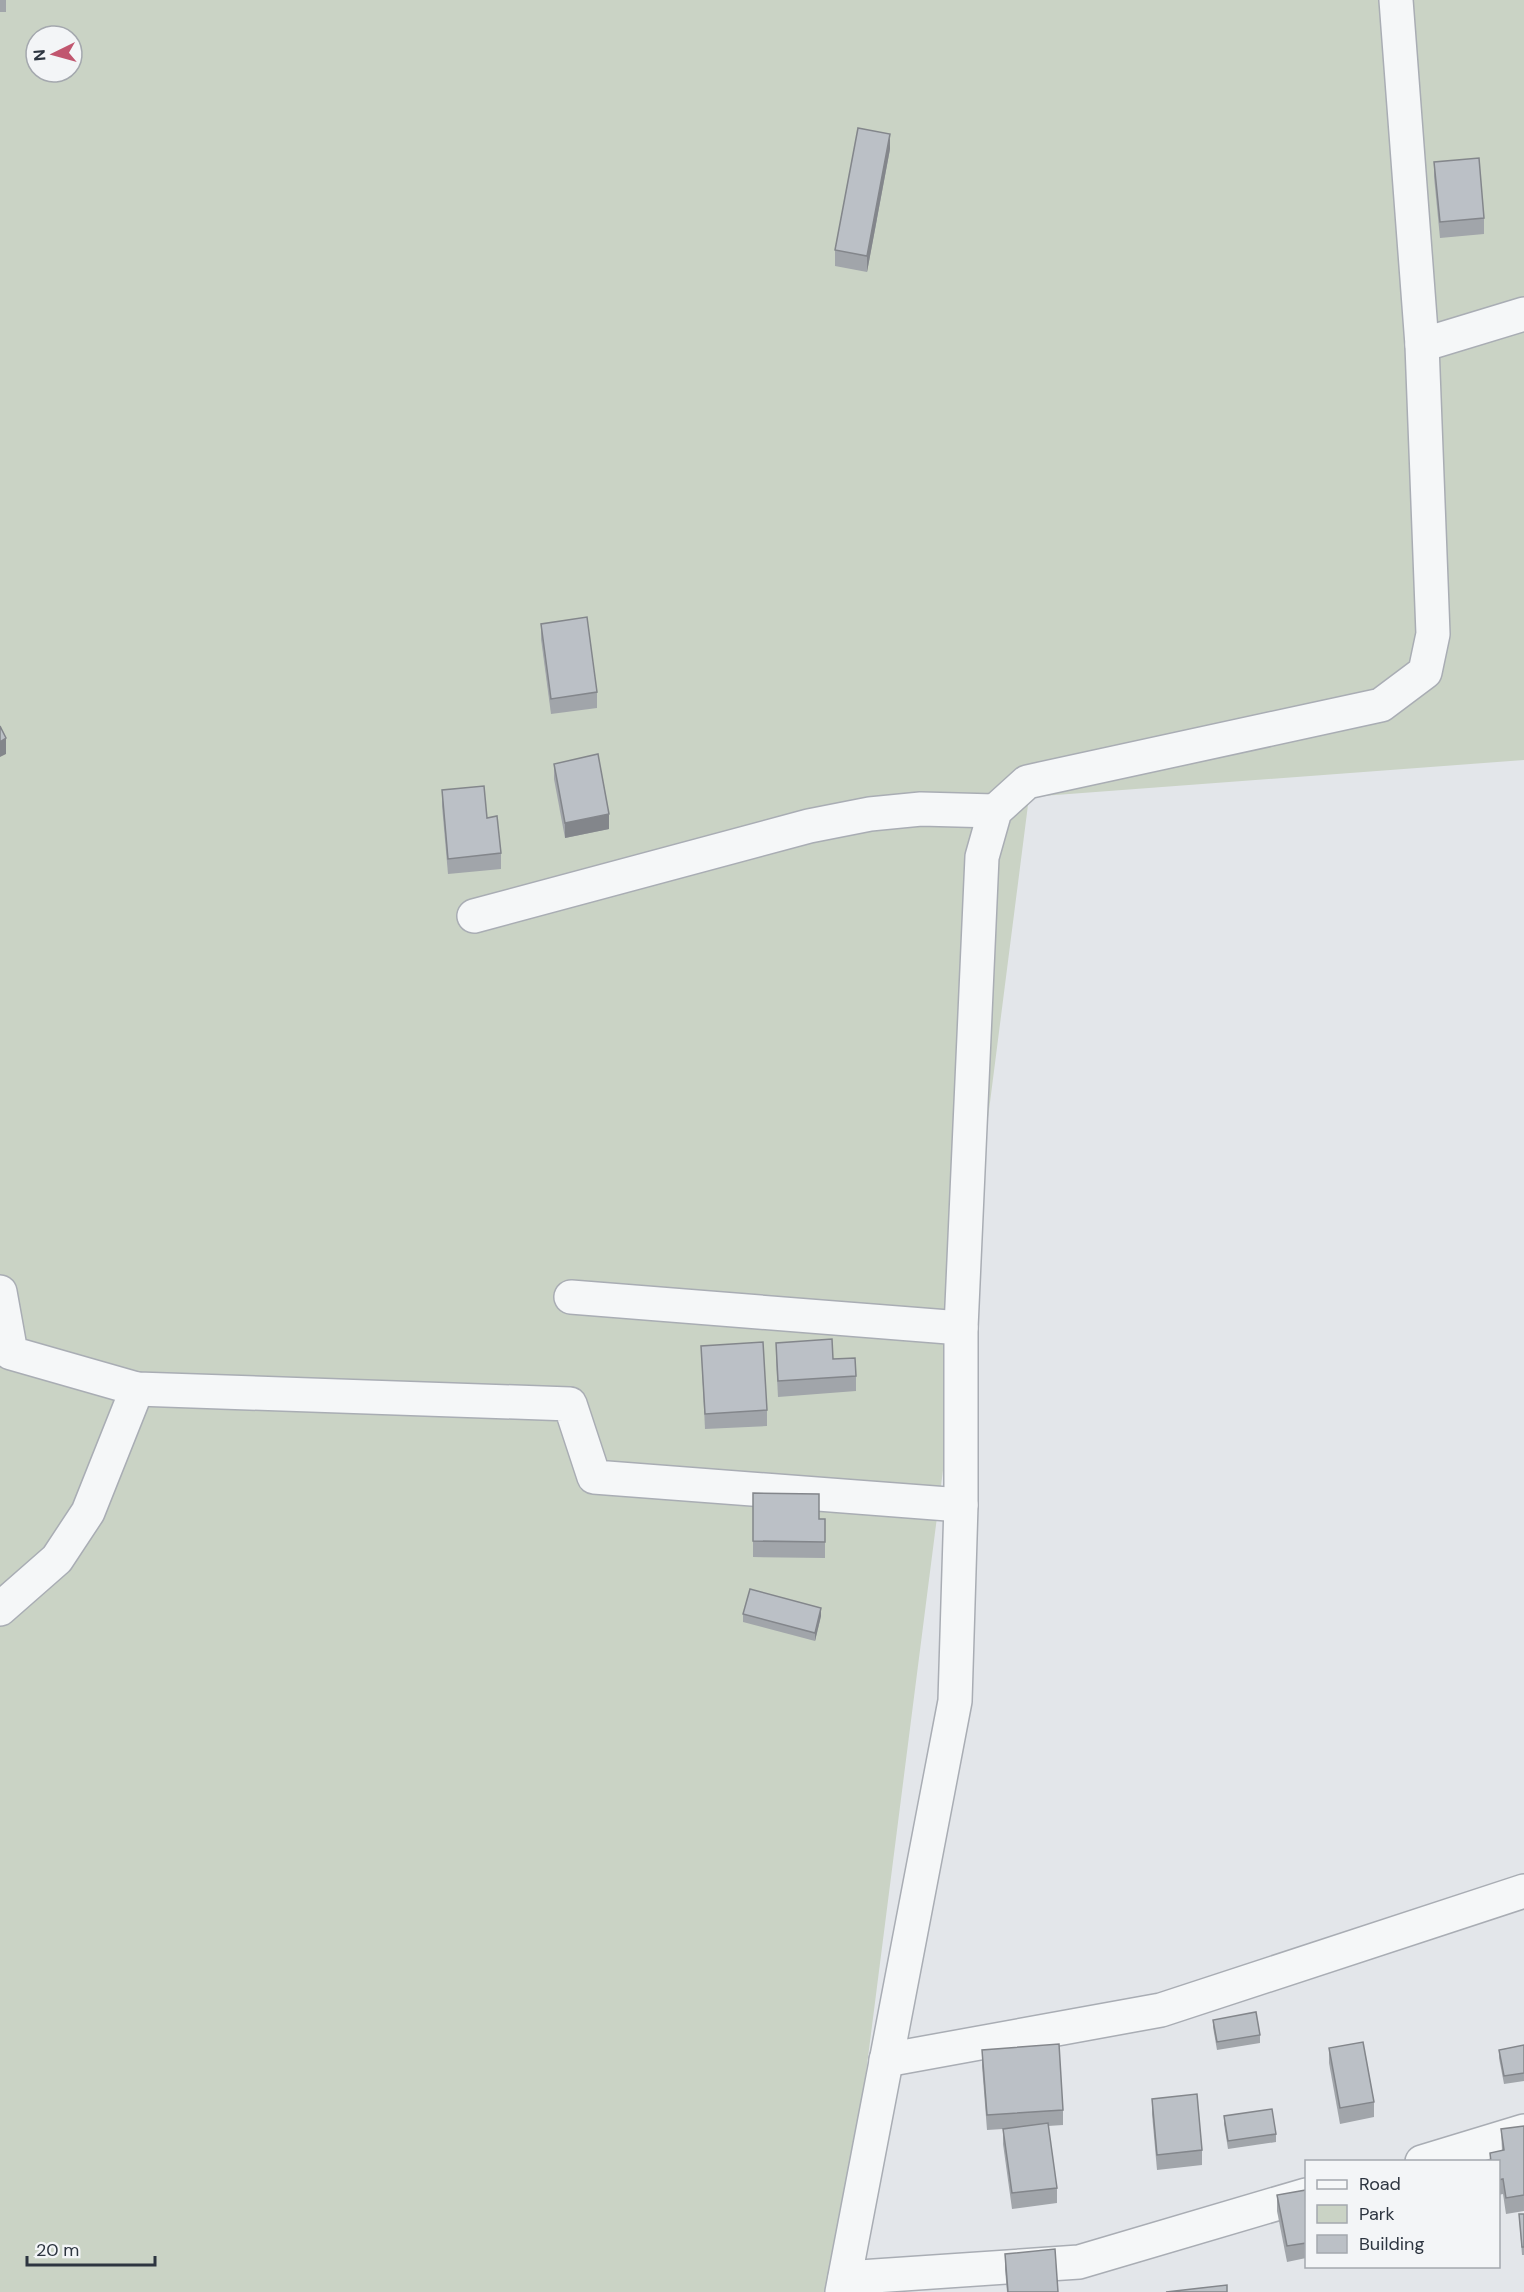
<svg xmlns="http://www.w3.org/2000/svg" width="1524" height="2292" viewBox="0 0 1524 2292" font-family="'DM Sans',sans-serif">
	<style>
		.green { fill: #cad3c5; fill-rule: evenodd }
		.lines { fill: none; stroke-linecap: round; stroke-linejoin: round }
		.street-casing { stroke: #a9adb4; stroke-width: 36 }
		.street { stroke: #f5f7f8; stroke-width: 33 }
		.wall { fill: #a1a5aa }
		.shaded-wall { fill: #83868b }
		.building { fill: #bbc0c6; stroke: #83868b; stroke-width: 1.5 }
	</style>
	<rect width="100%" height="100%" fill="#e3e6ea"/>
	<path class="green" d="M0 0H1524V760L1029 797 838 2292H0ZM36 36H72V72H36Z"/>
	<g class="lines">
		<defs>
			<g id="street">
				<polyline points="1422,345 1524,314"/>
				<polyline points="474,916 809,826 870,814 921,809 995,811"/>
				<polyline points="0,1292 11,1353 137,1389 570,1404 594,1477 961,1505"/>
				<polyline points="571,1297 961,1328"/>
				<polyline points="0,1609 57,1559 88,1512 137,1389"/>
				<polyline points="886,2060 1161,2010 1524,1891"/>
				<polyline points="1422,2162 1524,2131"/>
				<polyline points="845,2278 1079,2262 1306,2195"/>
				<polyline points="842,2292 955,1701 961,1505 961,1328 982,857 995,811 1027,782 1381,705 1425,672 1433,634 1422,345 1396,0"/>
			</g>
		</defs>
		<use href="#street" class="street-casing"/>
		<use href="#street" class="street"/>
	</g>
	<g class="wall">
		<rect x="0" y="0" width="6" height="12"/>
		<polygon points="890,149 867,272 835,266 835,250"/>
		<polygon points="1434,162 1484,218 1484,234 1440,238 1434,177"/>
		<polygon points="541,624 597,692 597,708 551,714 541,639"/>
		<polygon points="554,764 609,829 565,838 554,779"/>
		<polygon points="442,790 487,818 501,853 501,869 448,874 442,806"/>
		<polygon points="776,1343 833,1359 856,1376 856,1391 778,1397 776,1359"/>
		<polygon points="701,1346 767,1410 767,1426 705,1429"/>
		<polygon points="819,1519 825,1519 825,1558 753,1557 753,1541"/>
		<polygon points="743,1614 821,1616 815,1641 743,1622"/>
		<polygon points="1213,2020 1260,2035 1260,2043 1217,2050 1213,2027"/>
		<polygon points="1524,2045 1524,2081 1504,2084 1499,2058 1499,2050"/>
		<polygon points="1329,2048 1374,2102 1374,2117 1340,2124 1329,2063"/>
		<polygon points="982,2050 1063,2110 1063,2125 1048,2126 1057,2188 1057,2203 1012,2209 1003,2144 1003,2129 987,2130 982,2066"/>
		<polygon points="1152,2099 1202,2150 1202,2165 1157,2170 1152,2114"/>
		<polygon points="1224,2116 1276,2134 1276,2142 1228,2149 1224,2124"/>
		<polygon points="1524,2126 1524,2211 1506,2214 1503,2194 1498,2195 1498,2162 1490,2162 1490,2153 1502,2151 1501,2129"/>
		<polygon points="1306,2190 1306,2258 1287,2262 1277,2211 1277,2195"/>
		<polygon points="1519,2214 1524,2214 1524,2255 1522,2255"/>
		<polygon points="1005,2254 1058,2292 1007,2292 1005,2269"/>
	</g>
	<g class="shaded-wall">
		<polygon points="890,134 890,149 867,272 867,256"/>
		<polygon points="6,738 6,754 0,757 0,742"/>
		<polygon points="609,814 609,829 565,838 565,823"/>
		<polygon points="821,1608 821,1616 815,1641 815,1633"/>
	</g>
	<g class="building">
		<polygon points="858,128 890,134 867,256 835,250"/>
		<polygon points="1479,158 1484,218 1440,222 1434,162"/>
		<polygon points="587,617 597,692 551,699 541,624"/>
		<polygon points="0,726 6,738 0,742"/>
		<polygon points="598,754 609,814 565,823 554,764"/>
		<polygon points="484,786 487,818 497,816 501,853 448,859 442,790"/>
		<polygon points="832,1339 833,1359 855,1358 856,1376 778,1381 776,1343"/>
		<polygon points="763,1342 767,1410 705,1414 701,1346"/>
		<polygon points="753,1493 819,1494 819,1519 825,1519 825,1542 753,1541"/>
		<polygon points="750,1589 821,1608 815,1633 743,1614"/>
		<polygon points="1256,2012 1260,2035 1217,2042 1213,2020"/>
		<polygon points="1363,2042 1374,2102 1340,2108 1329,2048"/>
		<polygon points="1059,2044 1063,2110 987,2115 982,2050"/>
		<polygon points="1524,2045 1524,2073 1504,2076 1499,2050"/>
		<polygon points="1197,2094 1202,2150 1157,2155 1152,2099"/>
		<polygon points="1272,2109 1276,2134 1228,2141 1224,2116"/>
		<polygon points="1048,2123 1057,2188 1012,2193 1003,2129"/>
		<polygon points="1524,2126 1524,2195 1506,2198 1503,2179 1498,2180 1498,2162 1491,2162 1490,2153 1504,2150 1501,2129"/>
		<polygon points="1306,2190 1306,2243 1287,2246 1277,2195"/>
		<polygon points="1519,2214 1524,2214 1524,2247 1522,2247"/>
		<polygon points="1055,2249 1058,2292 1008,2292 1005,2254"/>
		<polygon points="1227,2285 1227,2292 1166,2292"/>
	</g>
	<rect x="1305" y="2160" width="195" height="108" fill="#f3f5f7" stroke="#a4a8ae" stroke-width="1.5"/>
	<rect x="1317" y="2180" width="30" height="9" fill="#f5f7f8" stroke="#a4a8ae" stroke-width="1.5"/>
	<text x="1359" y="2190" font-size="18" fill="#2d3540">Road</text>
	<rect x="1317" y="2205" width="30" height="18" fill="#cad3c5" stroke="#a4a8ae" stroke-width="1.5"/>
	<text x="1359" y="2220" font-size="18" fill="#2d3540">Park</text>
	<rect x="1317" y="2235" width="30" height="18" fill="#bbc0c6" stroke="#a4a8ae" stroke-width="1.5"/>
	<text x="1359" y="2250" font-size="18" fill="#2d3540">Building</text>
	<g transform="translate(54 54) rotate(265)"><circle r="28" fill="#f3f5f7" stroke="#a4a8ae" stroke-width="1.5"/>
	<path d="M0-4.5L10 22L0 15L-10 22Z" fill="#c1566f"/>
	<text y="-9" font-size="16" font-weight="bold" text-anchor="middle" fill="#2d3540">N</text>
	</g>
	<path d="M27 2256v9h128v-9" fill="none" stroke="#2d3540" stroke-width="3"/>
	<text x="36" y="2256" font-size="18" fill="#2d3540" stroke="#f3f5f7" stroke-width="4.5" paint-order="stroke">20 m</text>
</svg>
